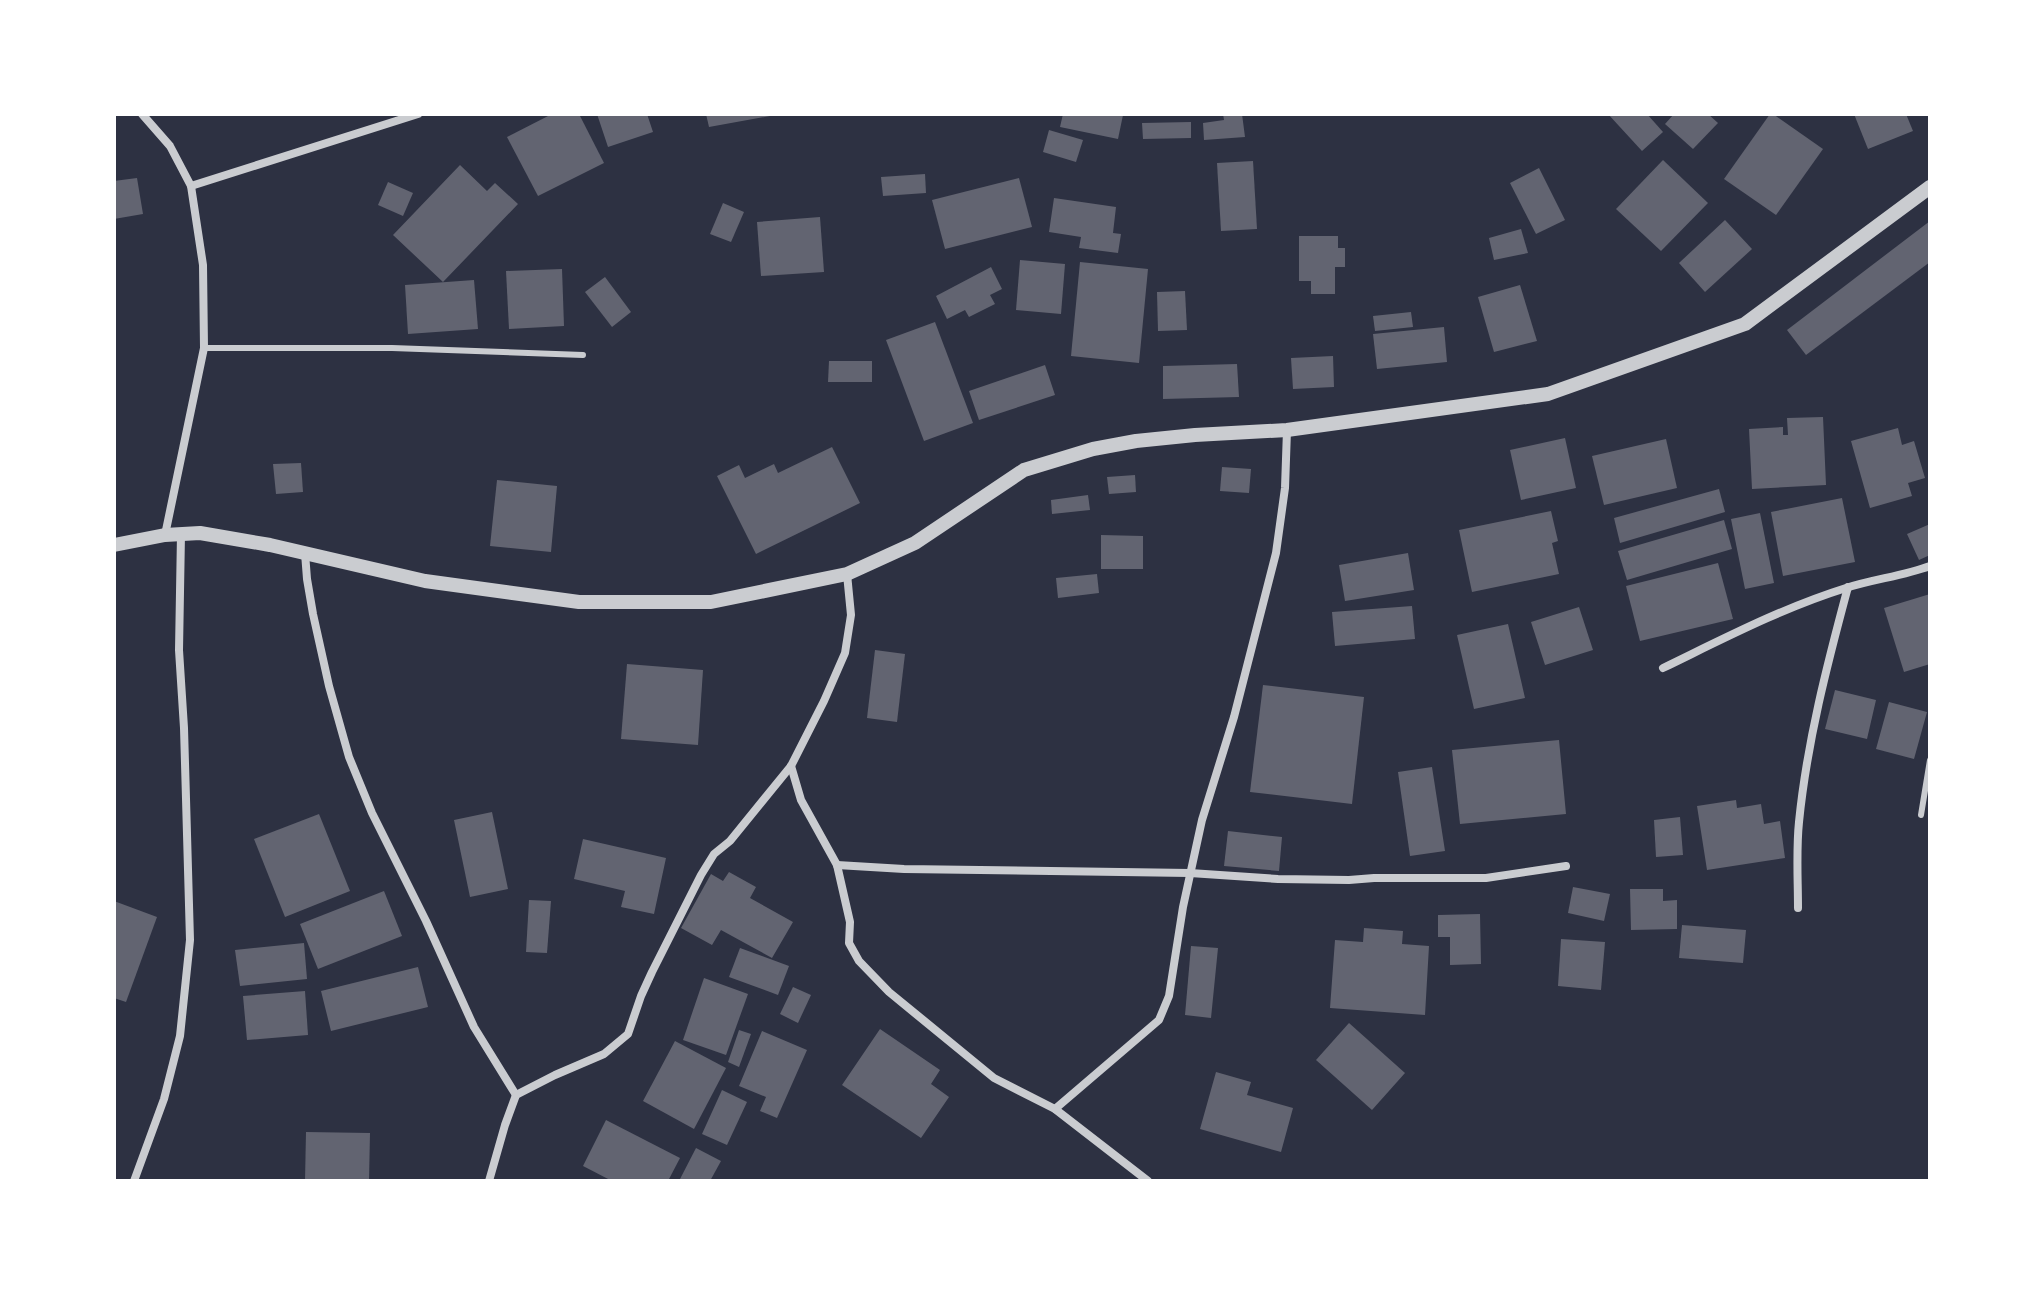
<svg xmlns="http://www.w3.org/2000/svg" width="2044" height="1295" viewBox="0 0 2044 1295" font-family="Jost,sans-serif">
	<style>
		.building { fill: #626471 }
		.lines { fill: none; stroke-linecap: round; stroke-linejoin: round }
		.service { stroke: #caccd0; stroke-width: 6 }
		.minor { stroke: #caccd0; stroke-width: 8 }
		.tertiary { stroke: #caccd0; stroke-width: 14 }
	</style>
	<rect width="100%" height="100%" fill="#2d3142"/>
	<g class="building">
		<polygon points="552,114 579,114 604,163 538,196 507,137"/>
		<polygon points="597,114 647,114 653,132 608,147"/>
		<polygon points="706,114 770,114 770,116 709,127"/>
		<polygon points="1063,114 1123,115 1118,139 1060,127"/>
		<polygon points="1223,114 1242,114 1245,137 1204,140 1203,123 1224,120"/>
		<polygon points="1608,114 1647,114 1663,132 1642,151"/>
		<polygon points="1674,114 1708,114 1718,123 1693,149 1665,124"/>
		<polygon points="1770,114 1773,114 1823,149 1776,215 1724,179"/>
		<polygon points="1854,114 1906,114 1913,131 1868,149"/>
		<polygon points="1191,122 1191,138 1143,139 1142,123"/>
		<polygon points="1049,130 1083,140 1076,162 1043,152"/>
		<polygon points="1663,160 1708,203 1661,251 1616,209"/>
		<polygon points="1253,161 1257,229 1221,231 1217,163"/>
		<polygon points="460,165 487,191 495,183 518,204 443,282 393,235"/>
		<polygon points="1539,168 1565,220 1536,234 1510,183"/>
		<polygon points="925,174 926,193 883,196 881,177"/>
		<polygon points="137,178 143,214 114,219 114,181"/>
		<polygon points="1019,178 1032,227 945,249 932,200"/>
		<polygon points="388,182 413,193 403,216 378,205"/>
		<polygon points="1054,198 1116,207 1113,233 1121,234 1118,253 1079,248 1081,237 1049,232"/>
		<polygon points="723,203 744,212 731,242 710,234"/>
		<polygon points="820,217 824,272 761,276 757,222"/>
		<polygon points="1725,220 1752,249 1705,292 1679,263"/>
		<polygon points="1930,221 1930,262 1806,355 1787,330"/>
		<polygon points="1521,229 1528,253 1494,260 1489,238"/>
		<polygon points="1299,236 1338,236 1338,248 1345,248 1345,267 1335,267 1335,294 1311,294 1311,281 1299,281"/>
		<polygon points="1020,260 1065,264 1061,314 1016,310"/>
		<polygon points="1080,262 1148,269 1139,363 1071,356"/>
		<polygon points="991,267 1002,289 990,295 995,304 969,317 965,310 947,319 936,296"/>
		<polygon points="562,269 564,326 509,329 506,271"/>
		<polygon points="605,277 631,312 612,327 585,292"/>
		<polygon points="474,280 478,329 408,334 405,285"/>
		<polygon points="1520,285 1537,341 1494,352 1478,297"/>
		<polygon points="1185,291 1187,330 1158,331 1157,292"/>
		<polygon points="1411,312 1413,327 1375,331 1373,316"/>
		<polygon points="935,322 973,423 924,441 886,340"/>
		<polygon points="1444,327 1447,362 1377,369 1373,334"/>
		<polygon points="1333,356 1334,387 1293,389 1291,358"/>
		<polygon points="829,361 872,361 872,382 828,382"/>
		<polygon points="1237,364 1239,397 1163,399 1163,366"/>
		<polygon points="1045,365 1055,395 979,420 969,391"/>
		<polygon points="1823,417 1826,485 1752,489 1749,429 1783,427 1783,435 1788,435 1787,418"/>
		<polygon points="1898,428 1902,445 1914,441 1925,478 1908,483 1912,496 1870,508 1851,441"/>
		<polygon points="1565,438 1576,488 1521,500 1510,450"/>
		<polygon points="1666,439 1677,488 1604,505 1592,456"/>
		<polygon points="832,447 860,503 756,554 717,476 739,465 745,478 774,464 778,473"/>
		<polygon points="301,463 303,492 276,494 273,464"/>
		<polygon points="1222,467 1251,469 1249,493 1220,491"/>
		<polygon points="1135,475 1136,492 1109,494 1107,477"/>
		<polygon points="497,480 557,486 551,552 490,546"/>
		<polygon points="1719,489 1725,512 1620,543 1614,518"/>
		<polygon points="1088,495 1090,510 1052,514 1051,500"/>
		<polygon points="1842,498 1855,562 1783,576 1771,512"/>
		<polygon points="1551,511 1558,541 1552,543 1559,574 1472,592 1459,530"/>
		<polygon points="1760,513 1774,583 1745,589 1731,519"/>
		<polygon points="1724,520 1732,549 1627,580 1618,551"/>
		<polygon points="1930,524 1930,555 1919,560 1907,534"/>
		<polygon points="1101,535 1143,536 1143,569 1101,569"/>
		<polygon points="1408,553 1414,590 1345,601 1339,565"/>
		<polygon points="1718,563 1733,619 1640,641 1626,586"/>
		<polygon points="1097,574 1099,593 1058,598 1056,578"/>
		<polygon points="1930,594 1930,664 1904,672 1884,608"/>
		<polygon points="1412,606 1415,639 1335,646 1332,612"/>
		<polygon points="1579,607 1593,650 1545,665 1531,622"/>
		<polygon points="1508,624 1525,698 1474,709 1457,635"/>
		<polygon points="875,650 905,654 897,722 867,718"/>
		<polygon points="627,664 703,670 698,745 621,739"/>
		<polygon points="1263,685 1364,697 1352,804 1250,792"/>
		<polygon points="1835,690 1876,700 1867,739 1825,729"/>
		<polygon points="1889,702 1927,712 1914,759 1876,749"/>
		<polygon points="1559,740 1566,814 1460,824 1452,750"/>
		<polygon points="1432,767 1445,851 1410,856 1398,772"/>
		<polygon points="1736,800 1737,808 1761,804 1764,824 1780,821 1785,858 1707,870 1697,806"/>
		<polygon points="492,812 508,889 470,897 454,820"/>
		<polygon points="319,814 350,891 285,917 254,839"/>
		<polygon points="1680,817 1683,855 1656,857 1654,820"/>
		<polygon points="1228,831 1282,837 1279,871 1224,866"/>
		<polygon points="583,839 666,858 654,914 621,907 625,891 574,879"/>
		<polygon points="729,872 756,887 750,898 793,922 772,958 721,930 712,945 681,928 711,874 723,881"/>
		<polygon points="1573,887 1610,894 1604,921 1568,913"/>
		<polygon points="1630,889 1663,889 1663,901 1677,900 1677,929 1631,930"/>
		<polygon points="384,891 402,936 318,969 300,924"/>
		<polygon points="529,900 551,901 547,953 526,952"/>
		<polygon points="114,901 157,917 126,1002 114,998"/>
		<polygon points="1480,914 1481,964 1450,965 1450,937 1438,937 1438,915"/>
		<polygon points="1682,925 1746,930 1743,963 1679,958"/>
		<polygon points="1364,928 1403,931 1402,944 1429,946 1425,1015 1330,1008 1335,940 1363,942"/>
		<polygon points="1561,939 1605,942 1601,990 1558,986"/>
		<polygon points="304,943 307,979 240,986 235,950"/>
		<polygon points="1191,946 1218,948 1211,1018 1185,1015"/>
		<polygon points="740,948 789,966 778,995 729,977"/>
		<polygon points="418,967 428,1007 331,1031 321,991"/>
		<polygon points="704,978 748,994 726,1055 683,1040"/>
		<polygon points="793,987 811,995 798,1023 780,1014"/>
		<polygon points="305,991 308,1035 247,1040 243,996"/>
		<polygon points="1349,1023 1405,1073 1372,1110 1316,1060"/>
		<polygon points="880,1029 940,1070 931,1084 949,1097 921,1138 842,1085"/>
		<polygon points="739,1030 751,1034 739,1067 728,1062"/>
		<polygon points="762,1031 807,1050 777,1118 760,1111 766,1097 739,1086"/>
		<polygon points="675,1041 726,1068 694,1129 643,1101"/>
		<polygon points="1216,1072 1251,1082 1247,1095 1293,1108 1281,1152 1200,1129"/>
		<polygon points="722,1090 747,1102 727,1145 702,1134"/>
		<polygon points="606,1120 680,1158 668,1181 612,1181 583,1166"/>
		<polygon points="306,1132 370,1133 369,1181 305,1181"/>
		<polygon points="696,1148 721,1161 710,1181 679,1181"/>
	</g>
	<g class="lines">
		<g class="service">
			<polyline points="204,348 392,348 583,355"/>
			<polyline points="1921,815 1930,760"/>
		</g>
		<g class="minor">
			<polyline points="142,114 170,146 191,186 203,265 204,348 165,535"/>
			<polyline points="191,186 418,114"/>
			<polyline points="305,553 307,579 313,614 329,686 349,757 372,813 426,921 474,1027 516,1095"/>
			<path d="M1663 668C1723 639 1782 608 1846 588 1874 579 1903 576 1930 566"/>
			<polyline points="791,766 801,800 837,865 850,922 849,943 859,961 889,992 994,1078 1055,1109 1148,1181"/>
			<polyline points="837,865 904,869 1190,873 1278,879 1349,880 1374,878 1486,878 1566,866"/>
			<path d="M1798 908C1798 880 1796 851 1799 822 1807 742 1827 665 1848 587"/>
			<polyline points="1055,1109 1159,1020 1169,996 1183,907 1202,820 1234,717 1276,553 1285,488 1287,430"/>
			<polyline points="134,1181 164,1099 180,1036 190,940 184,728 179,650 181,534"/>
			<polyline points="489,1181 505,1125 516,1095 555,1075 604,1054 628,1034 641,996 652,972 701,875 714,854 730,841 791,766 824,701 845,653 851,615 847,574"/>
		</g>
		<polyline class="tertiary" points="114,545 165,535 200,533 270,545 425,581 579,602 711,602 847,574 915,543 1024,470 1093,449 1136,441 1195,435 1287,430 1548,394 1745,324 1930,187"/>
	</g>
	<rect width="2044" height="1295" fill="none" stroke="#ffffff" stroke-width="232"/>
</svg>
